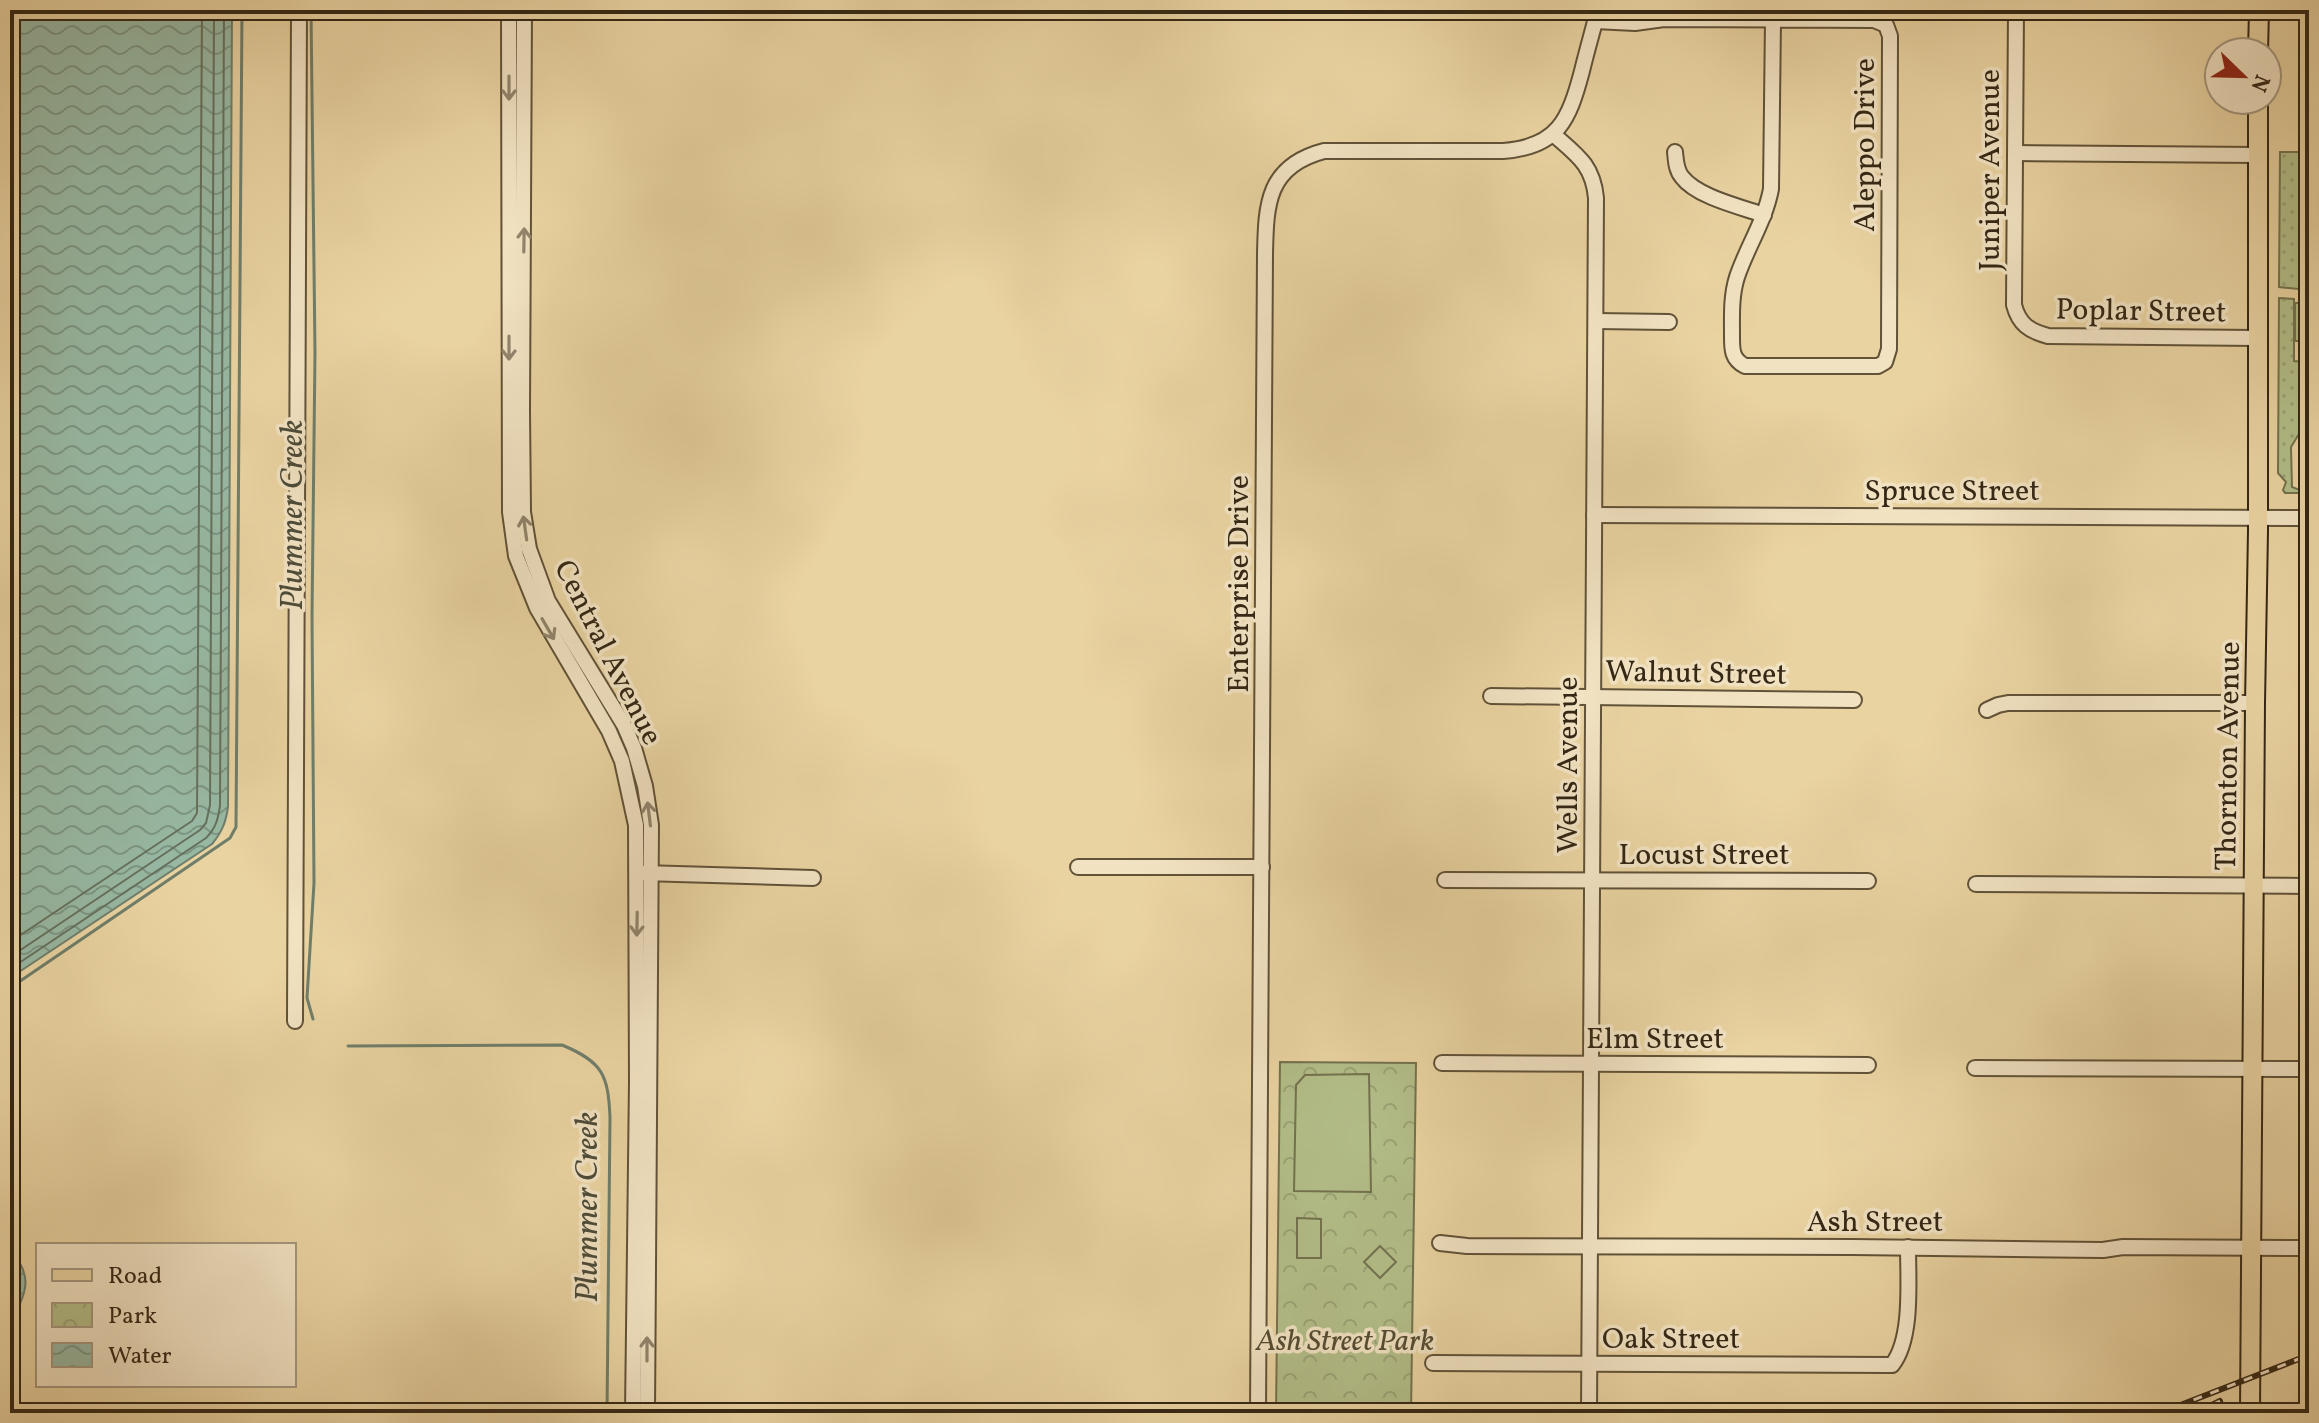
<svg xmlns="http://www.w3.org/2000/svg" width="2319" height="1423" viewBox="0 0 2319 1423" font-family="Vollkorn,serif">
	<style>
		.grass { fill: url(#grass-dots); stroke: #73724e; stroke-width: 2 }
		.park { fill: url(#park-crowns); stroke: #73724e; stroke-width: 2 }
		.pitch { fill: #b2bd88; stroke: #73724e; stroke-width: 2 }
		.water { fill: url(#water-waves); stroke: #6f7e6a; stroke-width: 2 }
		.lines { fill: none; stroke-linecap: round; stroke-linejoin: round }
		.shore { stroke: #66705c; stroke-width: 2 }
		.stream { stroke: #6f7e6a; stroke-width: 3 }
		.minor-casing { stroke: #615238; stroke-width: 18 }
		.major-casing { stroke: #342715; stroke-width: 22 }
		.minor { stroke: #f1e2c2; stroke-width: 14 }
		.major { stroke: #e9d3a1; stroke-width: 18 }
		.rail-casing { stroke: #342715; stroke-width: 6 }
		.rail { stroke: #f1e2c2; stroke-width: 3; stroke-dasharray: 9; stroke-linecap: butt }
		.oneway { stroke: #92846c }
		.labels { text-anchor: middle; stroke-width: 7; stroke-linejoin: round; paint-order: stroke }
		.street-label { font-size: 30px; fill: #342715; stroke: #f1e2c2 }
		.park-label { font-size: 30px; font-style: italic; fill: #544c32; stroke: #f1e2c2 }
		.water-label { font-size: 32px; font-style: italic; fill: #4d4b38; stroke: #f1e2c2 }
	</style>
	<defs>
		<pattern id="grass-dots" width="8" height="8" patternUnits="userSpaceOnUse" patternTransform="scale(2)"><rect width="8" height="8" fill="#b2bd88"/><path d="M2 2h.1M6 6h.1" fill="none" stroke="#9aa274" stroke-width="1.8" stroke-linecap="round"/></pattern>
		<pattern id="park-crowns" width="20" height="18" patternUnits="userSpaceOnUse" patternTransform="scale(2)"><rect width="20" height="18" fill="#b2bd88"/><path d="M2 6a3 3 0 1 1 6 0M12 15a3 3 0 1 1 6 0" fill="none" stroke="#9aa274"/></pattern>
		<pattern id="water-waves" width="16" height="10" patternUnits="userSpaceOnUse" patternTransform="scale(2)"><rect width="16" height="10" fill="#97b8a3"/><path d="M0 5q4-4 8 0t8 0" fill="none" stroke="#7c9684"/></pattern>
	</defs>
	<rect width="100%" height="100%" fill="#e9d3a1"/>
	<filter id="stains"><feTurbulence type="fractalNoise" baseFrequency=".0025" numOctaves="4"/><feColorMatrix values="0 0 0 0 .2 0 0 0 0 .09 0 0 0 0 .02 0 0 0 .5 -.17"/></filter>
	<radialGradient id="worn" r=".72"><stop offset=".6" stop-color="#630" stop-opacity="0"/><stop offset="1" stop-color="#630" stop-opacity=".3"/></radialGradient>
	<g class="grass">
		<polygon points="2280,152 2309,152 2309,290 2279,287"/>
		<polygon points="2279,298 2294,299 2294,361 2306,362 2305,376 2308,377 2307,431 2302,429 2291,447 2292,487 2300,490 2299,493 2285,493 2283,490 2286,482 2278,473"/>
	</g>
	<polygon class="park" points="1280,1062 1416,1063 1411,1413 1276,1413"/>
	<g class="pitch">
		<rect x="2295" y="303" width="14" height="38"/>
		<polygon points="1369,1074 1371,1192 1294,1191 1296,1085 1305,1075"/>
		<polygon points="1297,1218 1321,1219 1321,1258 1297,1258"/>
		<polygon points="1380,1246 1396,1262 1380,1278 1364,1262"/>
	</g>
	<g class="water">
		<path d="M10 10H232L228 807C226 822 222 832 212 844L10 978Z"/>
		<path d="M10 1247C31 1278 29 1285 14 1317L10 1320Z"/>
	</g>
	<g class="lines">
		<g class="shore">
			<polyline points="10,942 192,821 197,813 202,10"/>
			<polyline points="10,957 200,830 206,823 210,805 214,10"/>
			<path d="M10 969 206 838C216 828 218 819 220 806L224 10"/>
		</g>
		<g class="stream">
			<polyline points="311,10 315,353 312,616 314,883 307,998 313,1019"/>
			<polyline points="10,988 230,838 236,827 242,10"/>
			<path d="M348 1046 562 1045C603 1062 608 1075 610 1117L607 1413"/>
		</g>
		<defs>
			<g id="minor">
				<polyline points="509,10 510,512 516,556 537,608 609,731 622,761 636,825 637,1081 633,1413"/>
				<polyline points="524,10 522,411 523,512 529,549 548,601 624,725 634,748 645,786 651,825 647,1413"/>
				<path d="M2016 10 2014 305C2019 324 2029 331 2048 336L2257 338"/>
				<path d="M1595 21 1635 23 1664 19 1874 20 1886 25 1890 36 1889 349 1885 362 1878 366H1745C1731 359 1732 348 1732 334 1732 315 1731 296 1737 277 1747 247 1765 221 1771 189L1773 20"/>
				<path d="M1553 134C1577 155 1593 165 1596 198L1589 1413"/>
				<path d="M1675 152C1676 161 1676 170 1682 177 1697 197 1741 207 1764 215"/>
				<polyline points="2016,153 2258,155"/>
				<polyline points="1596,321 1669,322"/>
				<polyline points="1594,515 2309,518"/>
				<polyline points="1491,696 1854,700"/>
				<polyline points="1987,710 1998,705 2008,703 2255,703"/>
				<polyline points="1078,867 1262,867"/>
				<polyline points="642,873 813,878"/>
				<polyline points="1445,880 1868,881"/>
				<polyline points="1976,884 2309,886"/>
				<polyline points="295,1021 299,10"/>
				<polyline points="1442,1063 1868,1065"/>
				<polyline points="1975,1068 2309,1069"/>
				<polyline points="1440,1243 1467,1246 1853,1247 2103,1250 2123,1247 2309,1248"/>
				<path d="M1433 1363 1892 1365C1913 1339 1908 1280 1908 1247"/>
				<path d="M1258 1413 1265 254C1266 204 1267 166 1324 151H1503C1558 147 1569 120 1582 71 1587 50 1593 30 1598 10"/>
			</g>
			<g id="major">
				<polyline points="2258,52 2259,10"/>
				<polyline points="2250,1413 2255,703 2258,531 2258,100"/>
			</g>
		</defs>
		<use href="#minor" class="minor-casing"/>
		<use href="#major" class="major-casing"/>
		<use href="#minor" class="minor"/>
		<use href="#major" class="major"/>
		<defs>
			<g id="rail">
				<polyline points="2160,1413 2309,1355"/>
				<polyline points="2196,1413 2220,1401"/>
			</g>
		</defs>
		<use href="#rail" class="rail-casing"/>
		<use href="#rail" class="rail"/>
	</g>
	<defs><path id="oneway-shaft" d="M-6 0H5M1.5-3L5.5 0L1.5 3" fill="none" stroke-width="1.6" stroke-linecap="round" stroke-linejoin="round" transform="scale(2)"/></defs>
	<g class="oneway">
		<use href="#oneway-shaft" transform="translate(509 88) rotate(90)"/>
		<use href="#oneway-shaft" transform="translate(524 240) rotate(-89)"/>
		<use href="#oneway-shaft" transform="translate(509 348) rotate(90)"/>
		<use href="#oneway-shaft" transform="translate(525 528) rotate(-98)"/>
		<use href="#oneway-shaft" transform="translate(548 629) rotate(60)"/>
		<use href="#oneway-shaft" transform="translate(649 814) rotate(-97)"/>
		<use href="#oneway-shaft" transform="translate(637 924) rotate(91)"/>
		<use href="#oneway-shaft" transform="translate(647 1349) rotate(-90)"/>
	</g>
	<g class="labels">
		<g class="street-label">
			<text transform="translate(1864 145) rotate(-90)" y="10">Aleppo Drive</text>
			<text transform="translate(1989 170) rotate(-90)" y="10">Juniper Avenue</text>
			<text transform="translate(2141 310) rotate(1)" y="10">Poplar Street</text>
			<text x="1952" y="500">Spruce Street</text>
			<text transform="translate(1238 584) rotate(-90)" y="10">Enterprise Drive</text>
			<text transform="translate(609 652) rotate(63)" y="10">Central Avenue</text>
			<text transform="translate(1696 672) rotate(1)" y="10">Walnut Street</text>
			<text transform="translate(2227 756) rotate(-89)" y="10">Thornton Avenue</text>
			<text transform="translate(1567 765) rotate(-90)" y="10">Wells Avenue</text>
			<text x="1704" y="864">Locust Street</text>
			<text x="1655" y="1048">Elm Street</text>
			<text x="1875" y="1231">Ash Street</text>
			<text x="1671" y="1348">Oak Street</text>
		</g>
		<g class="park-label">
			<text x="1345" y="1350">Ash Street Park</text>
		</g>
		<g class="water-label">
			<text transform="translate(291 515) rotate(-90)" y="11">Plummer Creek</text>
			<text transform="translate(586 1207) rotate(-90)" y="11">Plummer Creek</text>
		</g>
	</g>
	<rect width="2319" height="1423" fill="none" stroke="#e9d3a1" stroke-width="40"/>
	<rect x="12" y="12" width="2295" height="1399" fill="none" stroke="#342715" stroke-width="4"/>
	<rect x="20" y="20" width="2279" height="1383" fill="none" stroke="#342715" stroke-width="2"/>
	<rect x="36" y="1243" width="260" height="144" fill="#f1e2c2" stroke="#a5977d" stroke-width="2"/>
	<rect x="52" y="1269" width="40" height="12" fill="#e9d3a1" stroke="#a5977d" stroke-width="2"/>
	<text x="108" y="1283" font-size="24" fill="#342715">Road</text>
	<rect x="52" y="1303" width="40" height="24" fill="url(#park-crowns)" stroke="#a5977d" stroke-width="2"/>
	<text x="108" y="1323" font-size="24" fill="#342715">Park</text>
	<rect x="52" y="1343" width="40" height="24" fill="url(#water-waves)" stroke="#a5977d" stroke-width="2"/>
	<text x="108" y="1363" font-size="24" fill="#342715">Water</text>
	<g transform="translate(2243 76) rotate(113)"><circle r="38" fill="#f1e2c2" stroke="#a5977d" stroke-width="2"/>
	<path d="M0-6L14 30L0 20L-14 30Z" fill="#8f2418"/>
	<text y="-12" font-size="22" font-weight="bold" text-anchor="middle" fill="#342715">N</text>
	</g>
	<rect width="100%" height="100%" filter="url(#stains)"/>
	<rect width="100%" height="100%" fill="url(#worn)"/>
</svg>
